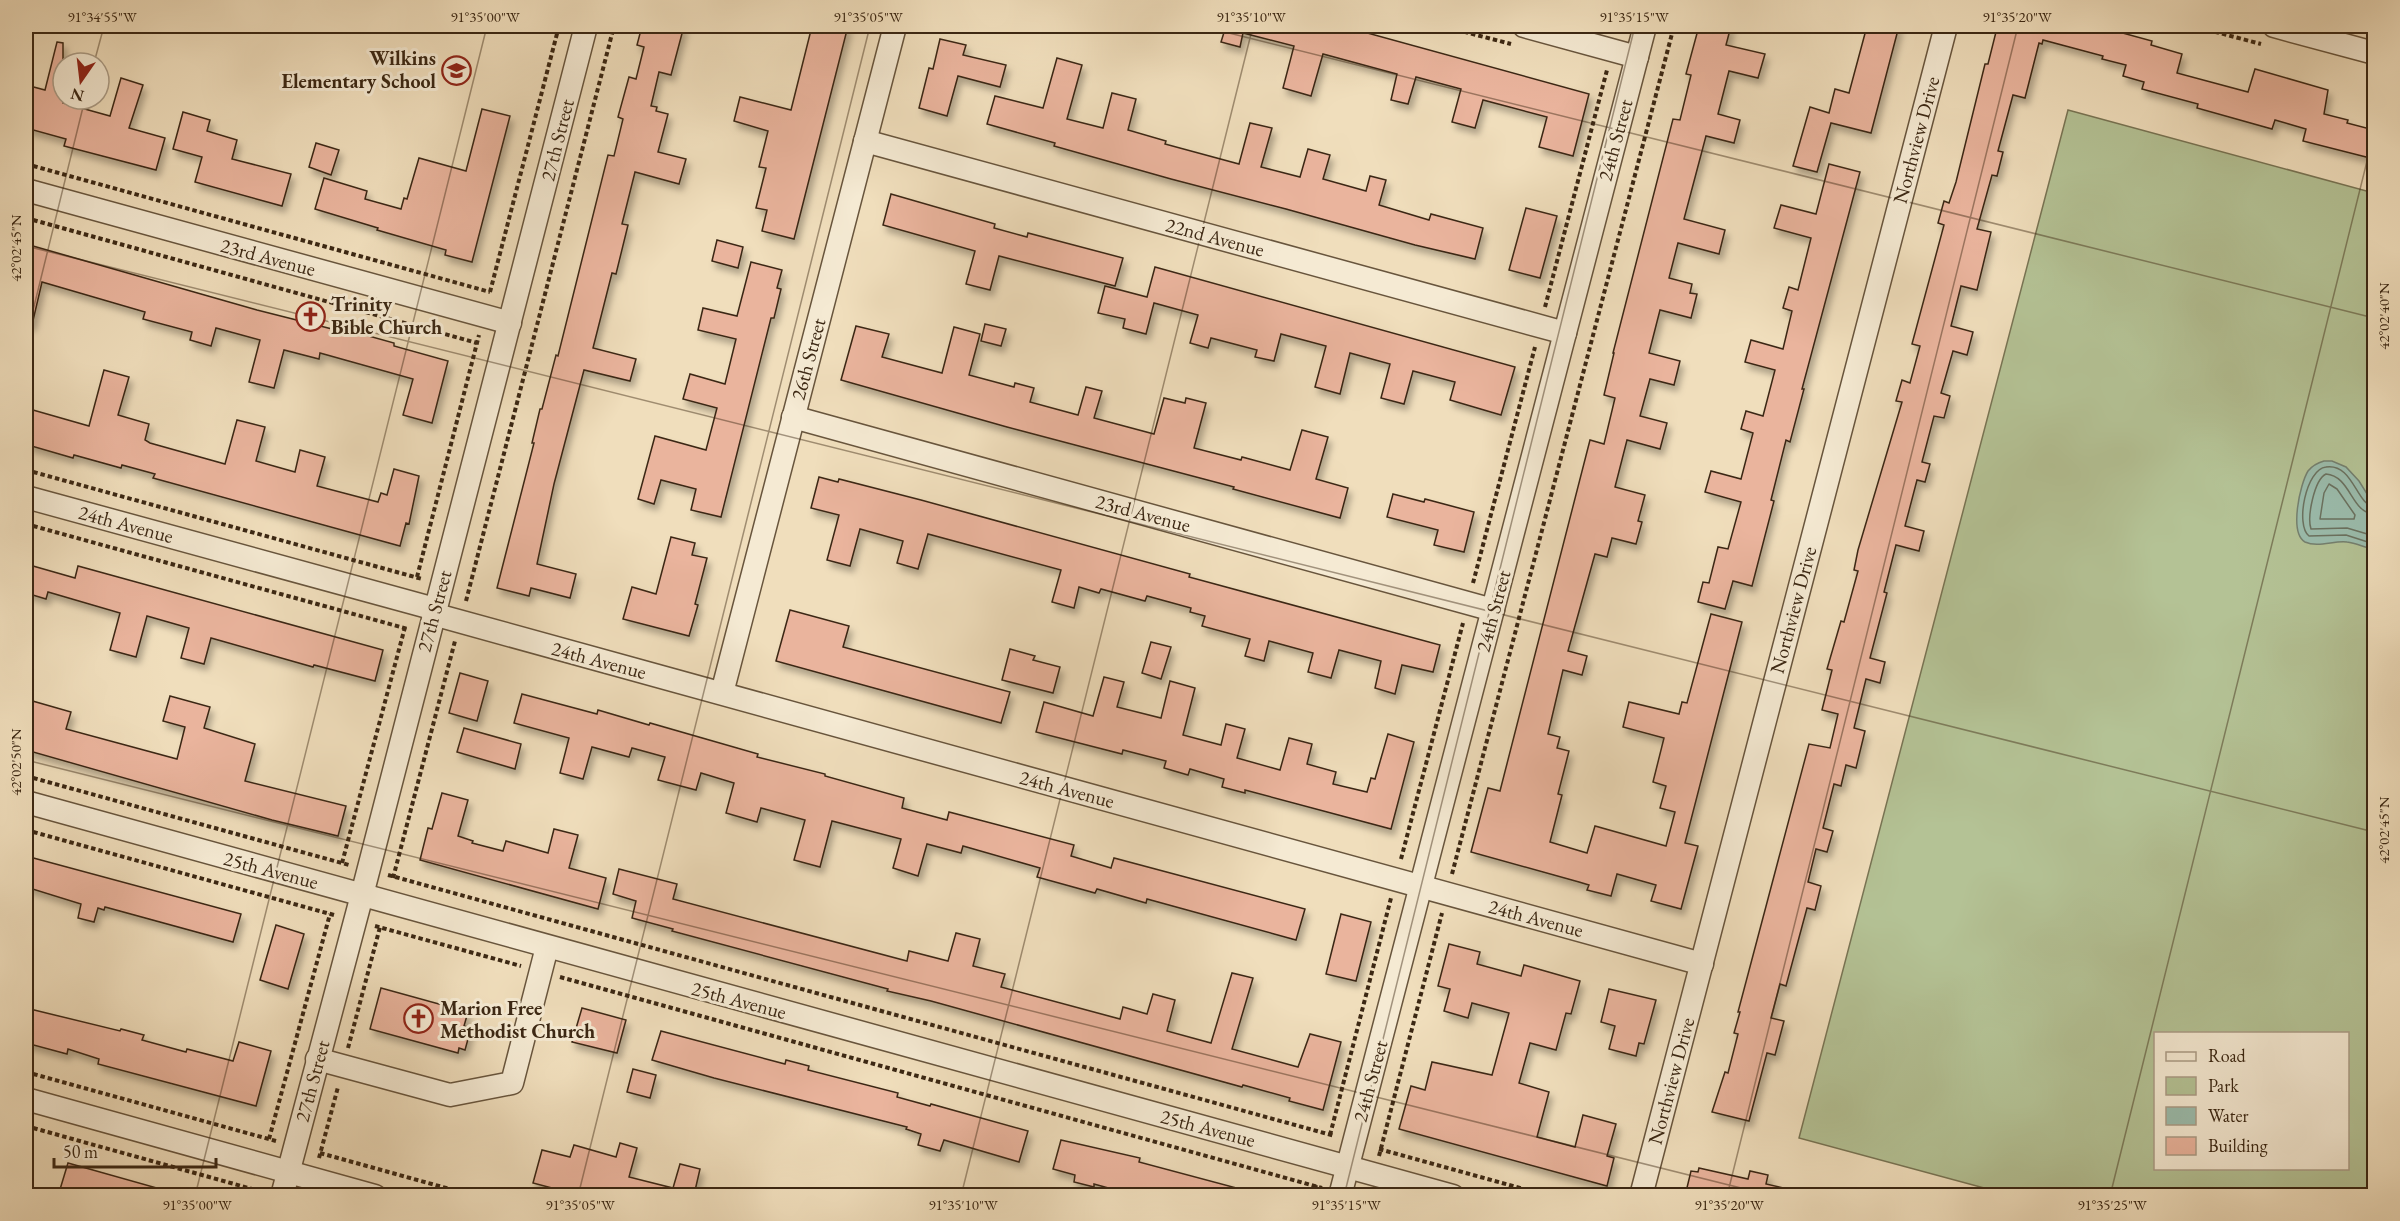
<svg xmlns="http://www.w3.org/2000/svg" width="2400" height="1221" viewBox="0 0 2400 1221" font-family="'EB Garamond',serif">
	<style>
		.green { fill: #b4c295; stroke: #787454; stroke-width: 1.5; fill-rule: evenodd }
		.water { fill: #9bbcac; stroke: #75806f; stroke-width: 1.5 }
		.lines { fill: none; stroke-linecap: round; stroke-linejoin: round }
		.shore { stroke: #6b7260; stroke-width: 1.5 }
		.building { fill: #eab49d; stroke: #3b2713; stroke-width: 1.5; filter: url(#shadow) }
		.minor-casing { stroke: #68553d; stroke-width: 25 }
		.path { stroke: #3b2713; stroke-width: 4; stroke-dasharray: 4.5 3; stroke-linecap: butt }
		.minor { stroke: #f5ead3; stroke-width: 22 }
		.ticks { fill: none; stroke: #3b2713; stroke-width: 1.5; stroke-opacity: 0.45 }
		.labels { text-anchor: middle; stroke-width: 6; stroke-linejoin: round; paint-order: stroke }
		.poi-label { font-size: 20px; font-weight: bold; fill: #3b2713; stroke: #f5ead3; text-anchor: start }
		.street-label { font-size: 20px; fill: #3b2713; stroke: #f5ead3 }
		.neatline { fill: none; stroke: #3b2713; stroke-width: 2 }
		.ticks-label { font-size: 15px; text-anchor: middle; fill: #3b2713 }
	</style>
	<defs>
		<filter id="shadow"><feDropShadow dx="3.5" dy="6" stdDeviation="3" flood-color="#0004"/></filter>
	</defs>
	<rect width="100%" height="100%" fill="#f0debc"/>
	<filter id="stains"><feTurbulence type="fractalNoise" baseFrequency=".00333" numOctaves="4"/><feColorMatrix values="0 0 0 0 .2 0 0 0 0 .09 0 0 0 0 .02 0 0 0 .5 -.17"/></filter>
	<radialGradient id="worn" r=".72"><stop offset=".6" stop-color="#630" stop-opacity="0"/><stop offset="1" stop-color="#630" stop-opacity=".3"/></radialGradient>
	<path class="green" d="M2068 110 2374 193V1195H2010L1799 1138ZM2156 1034H2348V1168H2156Z"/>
	<path class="water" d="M2324 461H2332L2346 467 2359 481 2374 505V549C2365 548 2357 543 2347 542 2335 540 2318 548 2305 542 2289 533 2300 484 2308 471 2312 466 2317 463 2324 461Z"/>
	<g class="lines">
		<g class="shore">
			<polygon points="2329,484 2337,489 2355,515 2354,519 2320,519 2324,493"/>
			<path d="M2374 507C2356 504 2353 463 2326 467 2306 469 2295 525 2309 536L2346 535 2374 544"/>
			<path d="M2374 514C2351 513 2351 476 2326 474 2314 480 2307 517 2311 529L2347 528 2374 536"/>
		</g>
	</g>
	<g class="building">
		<polygon points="642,26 684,26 671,75 659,72 651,106 657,107 656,111 668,114 658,152 686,159 679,184 635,172 622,224 628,225 616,274 612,273 593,348 636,359 630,381 584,370 554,484 537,564 576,574 570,598 531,588 529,596 497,588 534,443 532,443 540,409 542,409 556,355 558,356 608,155 614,156 623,119 618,117 629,77 636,79 644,47 637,45"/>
		<polygon points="812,26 848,26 794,239 762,231 767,210 756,208 766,168 759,167 768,131 734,121 740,97 791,110"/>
		<polygon points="1226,26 1342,26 1589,94 1573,156 1539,147 1547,117 1483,100 1475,128 1452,122 1461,89 1416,77 1408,104 1391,100 1397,74 1323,54 1311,96 1283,88 1294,46 1243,33 1240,47 1221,42"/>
		<polygon points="1699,26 1731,26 1726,45 1765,54 1758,78 1729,71 1718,114 1740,120 1734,143 1706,136 1684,219 1725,230 1719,254 1678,243 1669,278 1692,284 1690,293 1697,294 1691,318 1660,310 1649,353 1680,361 1674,385 1650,379 1640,416 1667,423 1660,449 1627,440 1615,487 1645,495 1638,521 1642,522 1636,544 1612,538 1607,557 1595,554 1568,651 1587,656 1582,675 1563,670 1548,734 1560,737 1557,748 1569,751 1558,794 1562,795 1550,842 1587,853 1595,826 1666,846 1675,812 1660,808 1666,786 1653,782 1664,738 1623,727 1629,702 1679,714 1682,702 1687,703 1711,614 1742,622 1685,843 1698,846 1681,909 1651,901 1656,885 1617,874 1611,896 1587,890 1589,885 1579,882 1471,852 1488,788 1500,791 1590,440 1604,444 1615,398 1604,395 1614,353 1613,353 1673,119 1680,120 1691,75 1686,74"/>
		<polygon points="1867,26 1899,26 1871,133 1831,123 1817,172 1793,166 1810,107 1829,113 1835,89 1849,93"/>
		<polygon points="1996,26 2097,26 2152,41 2151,45 2182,54 2177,73 2248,92 2255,69 2328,90 2324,114 2348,120 2347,123 2374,130 2374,159 2303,141 2306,129 2275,120 2272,129 2197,108 2198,104 2142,89 2144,82 2123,76 2126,65 2102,59 2103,56 2043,40 2042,44 2039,43 2025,98 2013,95 1998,151 2003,152 1997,176 1992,175 1977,229 1991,232 1977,290 1961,286 1951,326 1973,332 1967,355 1953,351 1941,393 1950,396 1944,418 1934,416 1922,462 1930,464 1925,482 1917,480 1905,526 1924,531 1919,551 1896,545 1884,592 1887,593 1870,658 1885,662 1880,683 1866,679 1854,728 1865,731 1856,768 1846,765 1841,786 1834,784 1823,828 1833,831 1827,852 1816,849 1808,882 1821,886 1815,910 1807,908 1786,986 1780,984 1771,1018 1784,1021 1775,1055 1767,1053 1749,1121 1712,1112 1725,1072 1728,1073 1738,1034 1734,1033 1740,1012 1738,1012 1809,744 1830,748 1838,714 1822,710 1832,670 1827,669 1841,621 1844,622 1858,571 1854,570 1858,550 1902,402 1896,401 1902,380 1910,383 1920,346 1912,344 1944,225 1938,223 1944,201 1949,203 1956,182 1985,64 1988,64 1996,32"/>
		<polygon points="940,39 966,45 963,55 1006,65 1000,87 958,76 947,116 919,108 929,68 933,69"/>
		<polygon points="57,42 63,43 63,103 110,116 121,78 143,85 129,128 165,138 156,170 64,146 66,139 26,128 26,85 45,90"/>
		<polygon points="1057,58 1082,65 1067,119 1103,128 1112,93 1136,99 1128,130 1166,141 1165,144 1239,164 1250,123 1272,128 1261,167 1300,177 1308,149 1330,155 1323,179 1366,191 1370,176 1386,180 1379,205 1429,220 1431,214 1483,228 1475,259 1415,245 1286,209 1171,179 1054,146 1055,143 987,124 995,96 1043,108"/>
		<polygon points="482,109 510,116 472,262 445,255 446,250 377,230 378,228 315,209 324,178 367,191 365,199 401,209 404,198 407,199 419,158 466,171"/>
		<polygon points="183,112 210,120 207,131 237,140 232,159 291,174 282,206 195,182 202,157 173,149"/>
		<polygon points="316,143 339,150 331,175 309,167"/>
		<polygon points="1829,164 1860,172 1802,389 1804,389 1790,442 1786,440 1771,500 1774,501 1752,586 1733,581 1725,609 1698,602 1703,582 1709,583 1718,547 1728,549 1741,502 1705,492 1711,471 1741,479 1753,433 1741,429 1746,411 1763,416 1775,370 1745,362 1751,340 1783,349 1792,311 1783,308 1789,287 1798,290 1811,238 1774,228 1781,205 1816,214"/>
		<polygon points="891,194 995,224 994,228 1027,237 1028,233 1123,258 1115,286 999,256 990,290 966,284 975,251 883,225"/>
		<polygon points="1526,208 1557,216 1540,278 1509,270"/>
		<polygon points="717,240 743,247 738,268 712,261"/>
		<polygon points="26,244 257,310 340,331 340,328 394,343 394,346 448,361 432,423 403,415 413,379 320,353 319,359 284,350 274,388 249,382 260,340 216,328 211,346 190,340 192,332 143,319 145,312 42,282 32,325 26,324"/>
		<polygon points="751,262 782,270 777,288 781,289 774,318 771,318 721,517 691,510 696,489 661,480 654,504 638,499 655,436 706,450 717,408 683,399 690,374 725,384 736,339 698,330 703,308 737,316"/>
		<polygon points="1155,267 1515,367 1501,415 1450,400 1455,382 1413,371 1404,404 1381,398 1390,364 1350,353 1340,394 1315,387 1326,346 1281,334 1274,361 1255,357 1257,350 1211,338 1208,348 1190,343 1198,315 1154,303 1146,334 1123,328 1125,319 1098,313 1105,286 1147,297"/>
		<polygon points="985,324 1006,329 1001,346 981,341"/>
		<polygon points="856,326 889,334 882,357 942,373 954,327 980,334 969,375 1014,387 1015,383 1034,388 1030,402 1078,415 1086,387 1102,391 1094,418 1154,434 1164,398 1185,403 1186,398 1206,403 1194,448 1241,460 1242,457 1290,470 1302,430 1328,437 1316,479 1348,488 1340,518 1233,489 1234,487 1007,427 841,380"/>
		<polygon points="104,370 129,377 118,415 149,424 145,440 150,443 225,464 237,420 265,427 256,461 295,472 300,450 325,457 317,486 378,502 381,493 387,495 394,469 419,476 409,524 406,523 400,546 153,478 155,474 122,465 121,468 74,455 73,458 28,445 29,439 26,438 26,408 89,426"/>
		<polygon points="819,477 838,482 839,479 921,500 1190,574 1189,577 1440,645 1433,672 1402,665 1395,694 1375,688 1381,661 1339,650 1331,678 1308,672 1313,653 1269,641 1264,661 1245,656 1250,639 1202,626 1205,616 1190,612 1191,608 1147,596 1145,601 1101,589 1099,593 1079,587 1074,608 1052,602 1061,570 928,534 918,569 897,563 903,541 860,529 850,566 827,560 839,515 811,508"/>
		<polygon points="1393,494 1424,502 1425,499 1474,512 1464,552 1434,545 1438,530 1387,517"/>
		<polygon points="671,537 695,543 692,555 707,558 695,604 698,605 689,636 623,619 632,587 656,594"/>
		<polygon points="26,564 75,578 78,566 383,650 375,681 314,665 313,667 211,638 204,664 181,658 189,628 147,616 136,657 110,650 120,613 48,592 46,599 26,593"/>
		<polygon points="790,610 849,626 843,647 1010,692 1001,723 776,661"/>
		<polygon points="1151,642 1171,647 1161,679 1142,673"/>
		<polygon points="1010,649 1035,656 1033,660 1060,667 1053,693 1002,680"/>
		<polygon points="460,673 488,681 477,721 449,713"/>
		<polygon points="1104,677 1124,682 1117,707 1161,718 1170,681 1195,688 1183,735 1221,745 1226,724 1245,729 1237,758 1280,770 1289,738 1312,744 1307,764 1336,772 1333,784 1367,792 1371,778 1375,779 1388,734 1414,742 1391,829 1245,790 1245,793 1222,787 1224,779 1190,769 1188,775 1164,768 1166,761 1123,750 1122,754 1036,732 1044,702 1093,716"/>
		<polygon points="522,694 597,714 598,710 649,725 650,723 758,754 757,757 825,774 825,776 904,798 902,808 947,820 949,812 1074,845 1071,856 1111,868 1114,858 1305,909 1296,940 1147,899 1146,903 1097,889 1095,893 1037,877 1040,868 963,846 961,853 927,844 918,876 893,868 901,839 832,821 820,867 794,860 805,820 761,808 757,822 726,813 734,783 701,773 696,790 658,780 665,757 632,748 629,757 592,747 583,779 560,773 569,738 514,723"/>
		<polygon points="170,696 210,707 204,728 255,744 245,781 346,806 338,836 272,820 26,750 26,713 29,700 71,712 66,729 177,759 185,727 163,721"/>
		<polygon points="464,728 521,744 515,769 457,752"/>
		<polygon points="442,793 468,800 458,836 473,841 472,843 503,851 506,841 548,853 554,829 578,835 569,868 606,878 598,909 420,860 428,828 432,829"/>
		<polygon points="26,856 241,914 233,942 105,907 104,910 98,908 94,922 78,918 81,904 26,887"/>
		<polygon points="619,869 677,884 673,899 907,961 909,951 948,961 956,933 980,939 973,966 1005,974 1001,987 1120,1019 1123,1007 1147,1014 1153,994 1175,1000 1167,1031 1211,1043 1232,973 1253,978 1232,1049 1298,1067 1310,1034 1341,1042 1323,1110 1289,1101 1290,1098 1243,1085 1242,1087 931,1001 887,991 888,989 672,931 673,929 632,918 636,901 613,894"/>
		<polygon points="1341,914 1371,922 1356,981 1326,974"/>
		<polygon points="276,925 304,934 288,989 260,980"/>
		<polygon points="1449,944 1480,952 1477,964 1521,976 1524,965 1580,981 1571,1014 1566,1013 1556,1050 1530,1043 1519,1083 1549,1092 1537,1137 1575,1147 1583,1115 1616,1124 1607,1156 1614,1158 1607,1186 1399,1129 1411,1086 1425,1090 1432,1062 1492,1075 1509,1013 1472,1003 1468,1018 1444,1011 1450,989 1438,986"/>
		<polygon points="381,988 468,1012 464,1026 471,1028 465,1050 459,1048 458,1053 370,1029"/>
		<polygon points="1609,989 1656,1000 1644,1044 1639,1043 1636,1056 1609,1049 1615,1026 1601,1022"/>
		<polygon points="26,1008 120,1031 121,1029 144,1035 142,1040 186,1052 187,1049 233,1061 239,1042 271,1051 256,1106 98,1064 99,1059 68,1049 67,1054 26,1043"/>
		<polygon points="582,1008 626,1020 617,1053 572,1042"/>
		<polygon points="661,1031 785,1064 786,1060 809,1066 808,1070 898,1093 897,1097 930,1106 931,1104 1028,1131 1019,1162 944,1140 940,1151 918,1145 921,1134 906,1129 907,1127 714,1078 652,1060"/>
		<polygon points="633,1069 656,1075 650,1098 627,1092"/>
		<polygon points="1061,1140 1140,1158 1139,1162 1244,1190 1243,1196 1137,1196 1094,1184 1094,1187 1074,1182 1075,1175 1053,1169"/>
		<polygon points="620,1143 637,1148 629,1177 673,1188 680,1164 700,1169 694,1195 678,1191 678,1196 570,1196 571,1193 533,1183 542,1150 570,1157 574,1145 616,1157"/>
		<polygon points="68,1163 164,1190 164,1196 58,1196"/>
		<polygon points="1699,1168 1748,1179 1750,1171 1768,1175 1766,1184 1788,1189 1787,1196 1685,1196 1691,1171 1698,1172"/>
	</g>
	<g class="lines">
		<defs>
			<g id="minor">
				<polyline points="1524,26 1637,57"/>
				<polyline points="2274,26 2374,53"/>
				<polyline points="865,141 1565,333"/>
				<polyline points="26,190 510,323"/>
				<polyline points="793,417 1493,610"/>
				<polyline points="26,497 435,609"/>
				<polyline points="433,614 1702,964"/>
				<polyline points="722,693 895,26"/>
				<polyline points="26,802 1453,1196"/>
				<polyline points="317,1059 450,1095 512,1083 547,947"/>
				<polyline points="26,1099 375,1196"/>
				<polyline points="282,1196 362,895 586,26"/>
				<polyline points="1340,1196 1645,26"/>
				<polyline points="1641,1196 1946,26"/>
			</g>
		</defs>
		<use href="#minor" class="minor-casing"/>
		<g class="path">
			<polyline points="1442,26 1511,44"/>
			<polyline points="2193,26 2261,44"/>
			<polyline points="26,164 490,292"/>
			<polyline points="26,218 477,343"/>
			<polyline points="490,292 559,26"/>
			<polyline points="1545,307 1607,70"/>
			<polyline points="26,470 422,579"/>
			<polyline points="26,524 408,629"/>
			<polyline points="417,577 479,335"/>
			<polyline points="1473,583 1535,347"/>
			<polyline points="466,601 614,26"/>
			<polyline points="26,776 349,865"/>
			<polyline points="26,830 334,915"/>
			<polyline points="1401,859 1463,623"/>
			<polyline points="342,863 405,627"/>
			<polyline points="1452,874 1674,26"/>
			<polyline points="388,875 1335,1136"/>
			<polyline points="393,878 455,641"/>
			<polyline points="375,926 521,966"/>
			<polyline points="560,977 1322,1188"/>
			<polyline points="348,1048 380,927"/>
			<polyline points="26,1072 276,1141"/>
			<polyline points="26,1126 263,1192"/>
			<polyline points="1330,1135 1391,898"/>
			<polyline points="269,1139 330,914"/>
			<polyline points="1379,1149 1549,1196"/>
			<polyline points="320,1153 475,1196"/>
			<polyline points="1379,1156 1442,913"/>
			<polyline points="319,1158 338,1087"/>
			<polyline points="1313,1196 1316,1185"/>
		</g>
		<use href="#minor" class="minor"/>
	</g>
	<path class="ticks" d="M1201 26 2374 318M94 63 104 26M26 246 2374 832M26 339 85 99M26 760 1773 1196M195 1196 487 26M578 1196 870 26M961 1196 1253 26M1344 1196 1635 26M1727 1196 2018 26M2110 1196 2374 133"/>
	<defs>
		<symbol id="school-ring" viewBox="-11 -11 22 22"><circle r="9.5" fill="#f5ead3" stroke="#8f2418" stroke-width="1.5"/><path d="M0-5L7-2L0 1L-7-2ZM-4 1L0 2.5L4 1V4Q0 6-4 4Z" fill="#8f2418"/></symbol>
		<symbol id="church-ring" viewBox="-11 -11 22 22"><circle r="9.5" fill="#f5ead3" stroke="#8f2418" stroke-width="1.5"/><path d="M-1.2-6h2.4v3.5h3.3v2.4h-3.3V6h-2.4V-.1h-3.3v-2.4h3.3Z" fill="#8f2418"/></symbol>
	</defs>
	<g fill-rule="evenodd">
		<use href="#school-ring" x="440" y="54" width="33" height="33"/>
		<use href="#church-ring" x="294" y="300" width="33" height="33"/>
		<use href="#church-ring" x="402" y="1002" width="33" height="33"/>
	</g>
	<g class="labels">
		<g class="poi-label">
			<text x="436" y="65" text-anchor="end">Wilkins<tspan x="436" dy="23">Elementary School</tspan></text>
			<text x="331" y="311">Trinity<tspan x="331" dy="23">Bible Church</tspan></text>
			<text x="440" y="1015">Marion Free<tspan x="440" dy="23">Methodist Church</tspan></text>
		</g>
		<g class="street-label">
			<text transform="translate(557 140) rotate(-76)" y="7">27th Street</text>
			<text transform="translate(1615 140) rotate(-75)" y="7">24th Street</text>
			<text transform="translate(1916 140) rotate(-75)" y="7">Northview Drive</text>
			<text transform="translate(1215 237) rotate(15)" y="7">22nd Avenue</text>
			<text transform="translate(268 257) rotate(15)" y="7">23rd Avenue</text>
			<text transform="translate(808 359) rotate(-75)" y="7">26th Street</text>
			<text transform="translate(1143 513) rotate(15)" y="7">23rd Avenue</text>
			<text transform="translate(126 524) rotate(15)" y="7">24th Avenue</text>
			<text transform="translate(1793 610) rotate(-75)" y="7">Northview Drive</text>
			<text transform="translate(434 611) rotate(-75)" y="7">27th Street</text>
			<text transform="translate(1493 611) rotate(-75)" y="7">24th Street</text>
			<text transform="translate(599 660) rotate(15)" y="7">24th Avenue</text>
			<text transform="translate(1067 789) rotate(15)" y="7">24th Avenue</text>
			<text transform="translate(271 870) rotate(15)" y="7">25th Avenue</text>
			<text transform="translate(1536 918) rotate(15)" y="7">24th Avenue</text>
			<text transform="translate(739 1000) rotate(15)" y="7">25th Avenue</text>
			<text transform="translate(312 1081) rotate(-75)" y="7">27th Street</text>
			<text transform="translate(1370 1081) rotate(-75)" y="7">24th Street</text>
			<text transform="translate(1671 1081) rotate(-75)" y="7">Northview Drive</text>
			<text transform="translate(1208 1128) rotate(15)" y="7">25th Avenue</text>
		</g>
	</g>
	<rect width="2400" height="1221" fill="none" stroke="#f0debc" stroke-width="66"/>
	<rect x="2154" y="1032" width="195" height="138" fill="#f5ead3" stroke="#ab9c86" stroke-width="1.5"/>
	<rect x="2166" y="1052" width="30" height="9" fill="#f5ead3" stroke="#ab9c86" stroke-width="1.5"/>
	<text x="2208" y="1062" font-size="18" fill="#3b2713">Road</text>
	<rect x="2166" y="1077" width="30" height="18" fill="#b4c295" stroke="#ab9c86" stroke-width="1.5"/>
	<text x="2208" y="1092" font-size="18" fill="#3b2713">Park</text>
	<rect x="2166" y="1107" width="30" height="18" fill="#9bbcac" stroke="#ab9c86" stroke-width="1.5"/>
	<text x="2208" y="1122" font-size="18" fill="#3b2713">Water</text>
	<rect x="2166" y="1137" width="30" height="18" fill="#eab49d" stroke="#ab9c86" stroke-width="1.5"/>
	<text x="2208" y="1152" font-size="18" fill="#3b2713">Building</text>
	<g transform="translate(81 81) rotate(194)"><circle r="28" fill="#f5ead3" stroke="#ab9c86" stroke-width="1.5"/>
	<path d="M0-4.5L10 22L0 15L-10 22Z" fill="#8f2418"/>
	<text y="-9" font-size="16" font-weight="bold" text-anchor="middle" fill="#3b2713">N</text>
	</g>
	<path d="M54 1158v9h162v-9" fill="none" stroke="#3b2713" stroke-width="3"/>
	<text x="63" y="1158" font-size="18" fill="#3b2713" stroke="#f5ead3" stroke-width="4.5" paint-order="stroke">50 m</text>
	<rect x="33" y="33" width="2334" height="1155" class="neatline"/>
	<g class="ticks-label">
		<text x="102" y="22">91°34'55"W</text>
		<text x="485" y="22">91°35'00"W</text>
		<text x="868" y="22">91°35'05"W</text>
		<text x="1251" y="22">91°35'10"W</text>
		<text x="1634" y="22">91°35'15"W</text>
		<text x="2017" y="22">91°35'20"W</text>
		<text transform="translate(16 248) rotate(-90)" y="5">42°02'45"N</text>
		<text transform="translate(2384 316) rotate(-90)" y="5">42°02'40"N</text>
		<text transform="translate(16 762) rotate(-90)" y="5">42°02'50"N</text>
		<text transform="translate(2384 830) rotate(-90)" y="5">42°02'45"N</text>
		<text x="197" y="1210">91°35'00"W</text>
		<text x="580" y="1210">91°35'05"W</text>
		<text x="963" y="1210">91°35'10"W</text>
		<text x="1346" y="1210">91°35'15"W</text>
		<text x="1729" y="1210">91°35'20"W</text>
		<text x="2112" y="1210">91°35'25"W</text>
	</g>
	<rect width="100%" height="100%" filter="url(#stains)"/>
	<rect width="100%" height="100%" fill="url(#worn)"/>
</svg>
